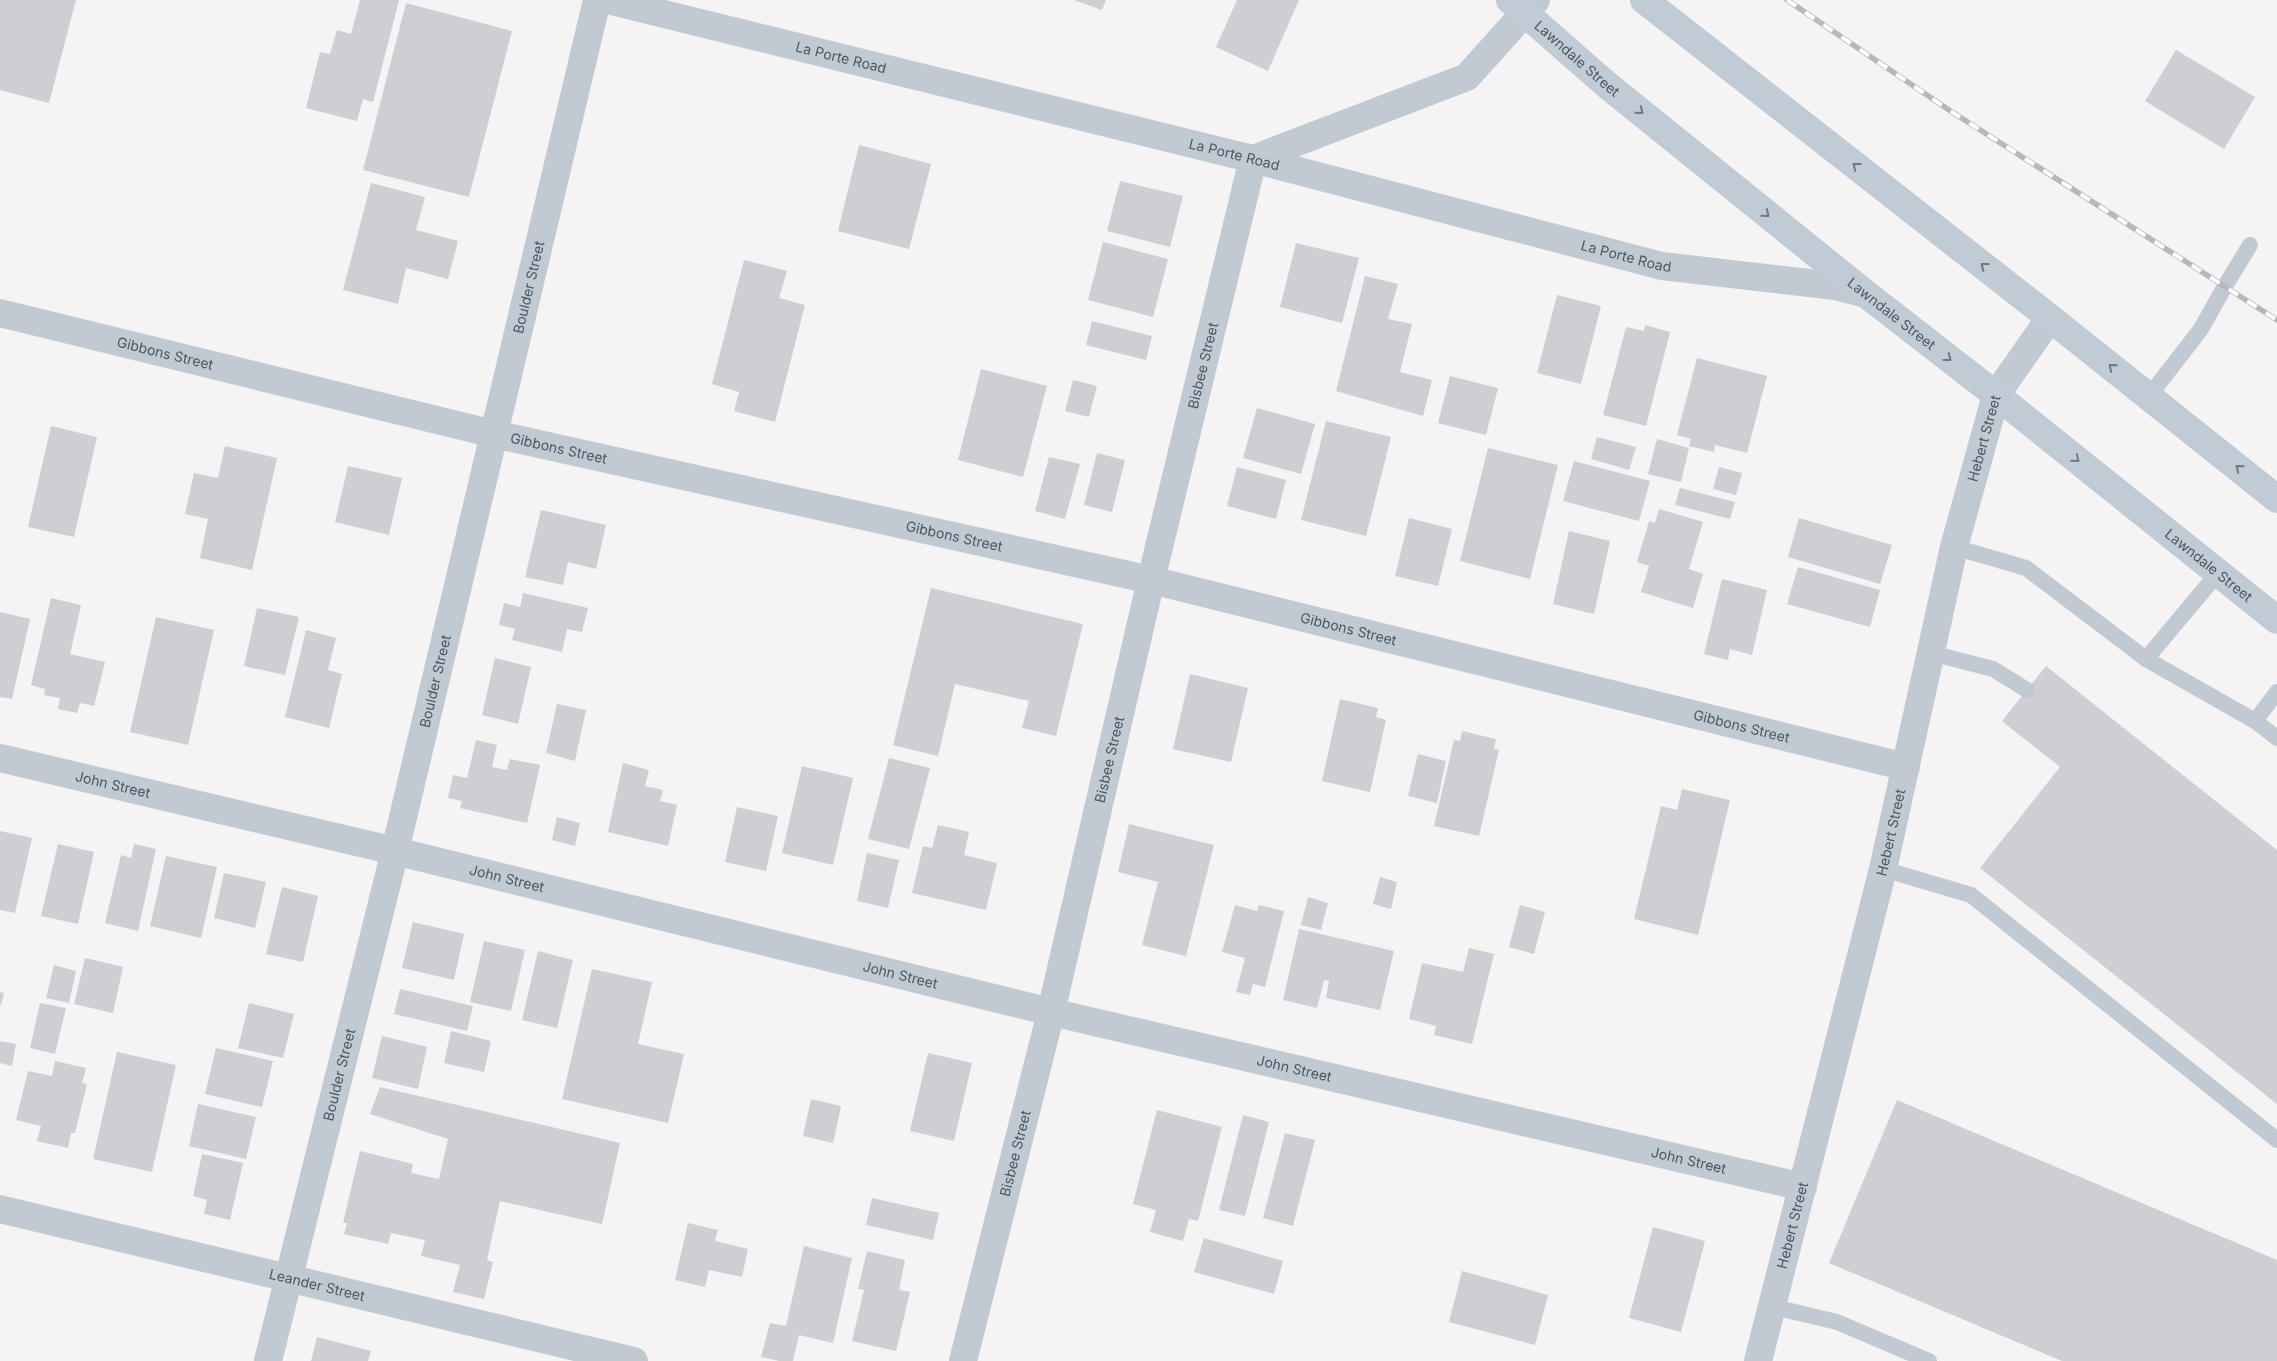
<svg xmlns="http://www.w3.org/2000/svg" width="2277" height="1361" viewBox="0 0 2277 1361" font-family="Inter,sans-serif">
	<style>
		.building { fill: #cdcfd5 }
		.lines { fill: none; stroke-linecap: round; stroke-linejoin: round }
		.service { stroke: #c1cad2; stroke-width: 16 }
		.minor { stroke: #c1cad2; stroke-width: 28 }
		.secondary { stroke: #c1cbd6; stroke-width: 28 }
		.rail-casing { stroke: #b5b8bd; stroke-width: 5.5 }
		.rail { stroke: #fff; stroke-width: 4; stroke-dasharray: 11; stroke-linecap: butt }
		.oneway { stroke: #6e7984 }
		.labels { text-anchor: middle; stroke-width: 5; stroke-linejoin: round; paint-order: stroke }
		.street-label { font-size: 14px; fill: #4a5661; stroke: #fff }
	</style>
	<rect width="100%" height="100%" fill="#f5f3f3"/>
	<g class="building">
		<polygon points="0,0 76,0 49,103 0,90"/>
		<polygon points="360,0 399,0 373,102 363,99 357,121 306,108 320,52 330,54 337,30 351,34"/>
		<polygon points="1074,0 1106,0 1102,10"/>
		<polygon points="1237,0 1299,0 1268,71 1216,47"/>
		<polygon points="406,3 512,31 469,197 363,170"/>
		<polygon points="2176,50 2255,97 2224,149 2145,101"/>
		<polygon points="859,145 931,164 909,249 838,231"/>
		<polygon points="1120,181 1183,196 1170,247 1107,231"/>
		<polygon points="371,183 425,197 416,230 458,241 448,279 406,268 398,304 343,290"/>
		<polygon points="1103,242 1168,259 1153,317 1088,300"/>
		<polygon points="1296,243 1359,258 1342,323 1280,307"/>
		<polygon points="744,260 787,271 779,298 805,305 775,422 734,411 739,392 712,384"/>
		<polygon points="1365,276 1398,284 1388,319 1412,324 1400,372 1432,380 1423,416 1336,391"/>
		<polygon points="1557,295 1601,306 1581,384 1537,373"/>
		<polygon points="1092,321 1152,336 1146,360 1086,345"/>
		<polygon points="1645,325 1670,332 1646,426 1603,415 1626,327 1644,331"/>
		<polygon points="1697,358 1767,376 1747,453 1715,445 1714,452 1689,446 1691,439 1677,435"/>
		<polygon points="981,369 1047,386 1023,477 958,460"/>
		<polygon points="1450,376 1498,388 1486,435 1438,423"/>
		<polygon points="1073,380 1097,386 1089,417 1065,411"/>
		<polygon points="1257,408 1315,424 1301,474 1243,458"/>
		<polygon points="1326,421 1391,437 1366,536 1301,520"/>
		<polygon points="51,426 97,437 74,537 28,527"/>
		<polygon points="1597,437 1636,447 1629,470 1591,459"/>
		<polygon points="1657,439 1689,448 1681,482 1648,474"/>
		<polygon points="225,446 277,458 252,570 200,558 208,519 185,514 194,473 218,478"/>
		<polygon points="1488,448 1558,465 1530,579 1460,561"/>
		<polygon points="1097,453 1125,460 1112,512 1084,505"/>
		<polygon points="1049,457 1080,464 1065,519 1035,511"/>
		<polygon points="1574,461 1650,481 1639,521 1563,501"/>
		<polygon points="348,466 402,478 389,535 335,522"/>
		<polygon points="1237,467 1286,480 1276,519 1227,506"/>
		<polygon points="1719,467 1742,473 1736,495 1713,489"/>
		<polygon points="1680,488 1735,502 1730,519 1675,505"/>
		<polygon points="1659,509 1703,522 1689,569 1703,574 1693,608 1641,592 1649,566 1637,562 1649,521 1655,523"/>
		<polygon points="541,510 606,525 596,569 568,562 563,585 525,577"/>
		<polygon points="1409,518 1452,529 1438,586 1395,576"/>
		<polygon points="1799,518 1892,545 1880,584 1788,557"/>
		<polygon points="1569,531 1610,541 1594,614 1553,604"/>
		<polygon points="1798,567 1880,590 1870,627 1787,604"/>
		<polygon points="1722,579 1767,590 1752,655 1730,649 1728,660 1704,654"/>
		<polygon points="931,588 1083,624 1056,736 1022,728 1029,701 955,684 938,756 893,745"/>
		<polygon points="523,593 588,608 582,632 567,629 562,652 512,640 515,629 499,625 504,603 520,607"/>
		<polygon points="51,598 81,605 70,654 105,662 94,706 80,703 77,713 58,709 60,698 44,695 45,689 31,685"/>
		<polygon points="257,608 299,617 285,675 244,666"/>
		<polygon points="0,612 30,619 12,699 0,697"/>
		<polygon points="156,617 214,630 188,745 130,732"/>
		<polygon points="306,630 336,638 328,670 342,674 329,728 285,717"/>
		<polygon points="495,658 531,667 518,724 482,715"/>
		<polygon points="2046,666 2277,850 2277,1104 1980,868 2060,767 2002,721"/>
		<polygon points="1190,674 1248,688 1231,762 1173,749"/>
		<polygon points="1340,699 1378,708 1376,717 1386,720 1370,792 1322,781"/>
		<polygon points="557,704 586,710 575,761 546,753"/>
		<polygon points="1462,731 1496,739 1494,749 1499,750 1479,836 1434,826 1454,740 1460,741"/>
		<polygon points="476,740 497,745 492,767 507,770 510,759 540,765 527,823 460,808 462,801 448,798 453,775 467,778"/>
		<polygon points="1418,754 1446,761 1437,803 1408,796"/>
		<polygon points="889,758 930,768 909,849 868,839"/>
		<polygon points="623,763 649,770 645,786 663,790 660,801 677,805 668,846 608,832"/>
		<polygon points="802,766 853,778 833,865 782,853"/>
		<polygon points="1682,789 1730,800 1698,935 1634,919 1661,806 1677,810"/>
		<polygon points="737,807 778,816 766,871 725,862"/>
		<polygon points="557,817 580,823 575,846 552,840"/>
		<polygon points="1129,824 1214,845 1186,956 1142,945 1158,882 1118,872"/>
		<polygon points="938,825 969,832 964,855 997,863 986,910 912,893 923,846 932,848"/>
		<polygon points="0,831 32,838 15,913 0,910"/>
		<polygon points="58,844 94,852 78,924 41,916"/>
		<polygon points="134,844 156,849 138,931 105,923 121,855 131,858"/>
		<polygon points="867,853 899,860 888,908 857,901"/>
		<polygon points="166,856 217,867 201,938 150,926"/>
		<polygon points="224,873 266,882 255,928 214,918"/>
		<polygon points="1380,877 1397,882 1391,909 1373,904"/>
		<polygon points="282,887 318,896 303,962 266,954"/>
		<polygon points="1308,897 1328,903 1321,930 1301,925"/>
		<polygon points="1235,905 1257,911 1259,905 1284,911 1265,987 1253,984 1250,995 1236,992 1245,958 1222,952"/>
		<polygon points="1520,905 1545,912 1534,954 1509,947"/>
		<polygon points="413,922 464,934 454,980 402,968"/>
		<polygon points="1299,929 1394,951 1380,1010 1326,998 1329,981 1324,980 1317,1008 1283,1000"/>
		<polygon points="484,941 525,950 511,1011 470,1002"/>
		<polygon points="1469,948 1494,954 1472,1044 1434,1035 1436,1026 1409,1019 1422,963 1463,972"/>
		<polygon points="538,951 573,960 557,1028 522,1020"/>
		<polygon points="85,958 123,967 113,1013 74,1004"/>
		<polygon points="54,965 76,971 69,1003 46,998"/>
		<polygon points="592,969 652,982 638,1044 684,1054 668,1123 562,1099"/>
		<polygon points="400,989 473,1006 467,1031 394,1014"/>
		<polygon points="0,992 4,993 1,1005 0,1005"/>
		<polygon points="40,1003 66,1008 55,1054 30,1048"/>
		<polygon points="249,1003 294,1014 283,1058 238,1048"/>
		<polygon points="451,1031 491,1041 484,1072 444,1063"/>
		<polygon points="382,1036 427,1047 418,1089 372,1078"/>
		<polygon points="0,1041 16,1044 12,1066 0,1063"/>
		<polygon points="216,1048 273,1061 262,1107 205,1094"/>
		<polygon points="117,1052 176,1065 152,1172 93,1159"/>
		<polygon points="928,1053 972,1063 954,1141 910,1131"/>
		<polygon points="55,1061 86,1068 82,1083 87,1084 75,1133 71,1133 68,1148 37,1141 41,1126 16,1120 28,1071 52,1076"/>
		<polygon points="380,1087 620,1143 602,1224 500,1201 487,1260 493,1262 484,1299 453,1292 460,1265 421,1256 425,1240 391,1233 388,1244 344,1234 347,1223 343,1223 360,1151 413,1164 411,1173 439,1179 448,1139 370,1114"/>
		<polygon points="811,1099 841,1106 833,1143 803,1136"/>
		<polygon points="1897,1100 2277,1260 2277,1361 2062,1361 1829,1263"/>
		<polygon points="198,1104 256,1117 246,1159 189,1146"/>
		<polygon points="1157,1110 1222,1127 1198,1221 1189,1219 1183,1241 1150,1232 1156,1210 1133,1204"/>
		<polygon points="1243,1115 1269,1122 1245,1216 1219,1210"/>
		<polygon points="1285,1133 1315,1140 1293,1226 1263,1218"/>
		<polygon points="202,1154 243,1163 230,1220 204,1214 207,1200 193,1196"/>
		<polygon points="872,1198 939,1213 933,1240 866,1225"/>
		<polygon points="688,1223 718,1230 715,1241 748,1249 742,1277 709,1270 705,1287 675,1280"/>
		<polygon points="1653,1227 1705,1241 1681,1332 1629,1318"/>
		<polygon points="1204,1238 1283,1261 1274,1294 1194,1272"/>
		<polygon points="804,1246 852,1258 833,1343 799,1335 793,1361 779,1361 761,1357 770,1323 786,1326"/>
		<polygon points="867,1251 905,1260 899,1290 910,1292 896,1351 852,1341 864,1290 858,1289"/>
		<polygon points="1462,1271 1548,1295 1535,1345 1449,1322"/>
		<polygon points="317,1337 371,1351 368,1361 311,1361"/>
	</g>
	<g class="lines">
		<g class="service">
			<polyline points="2149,396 2201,329 2225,286 2250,245"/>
			<polyline points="1954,547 2026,568 2146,659 2255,721 2277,738"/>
			<polyline points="1931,653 1993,669 2027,690"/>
			<polyline points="2146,659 2218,573"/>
			<polyline points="2255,721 2277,692"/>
			<polyline points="1883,869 1971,895 2277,1140"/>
			<polyline points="1770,1306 1837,1322 1929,1361"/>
		</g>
		<g class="minor">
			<path id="s1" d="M607 0 1253 159 1662 266 1835 286 1866 294"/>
			<path id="s2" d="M0 313 494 434 1151 580 1906 767"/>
			<path id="s3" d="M0 758 395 851 1051 1012 1803 1187"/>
			<path id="s4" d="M0 1209 634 1361"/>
			<path id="s5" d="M268 1361 395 851 597 0"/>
			<path id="s6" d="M963 1361 1051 1012 1151 580 1253 159 1467 77 1536 0"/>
			<path id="s7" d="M1758 1361 1883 869 1954 547 1996 395 2050 318"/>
		</g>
		<g class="secondary">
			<path id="s8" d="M1510 0 1607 85 1866 294 1996 395 2277 620"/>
			<polyline points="1644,0 2050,318 2277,499"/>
		</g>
		<defs>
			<polyline id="rail" points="1787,0 1949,110 2277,320"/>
		</defs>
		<use href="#rail" class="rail-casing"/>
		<use href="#rail" class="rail"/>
	</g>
	<defs><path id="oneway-chevron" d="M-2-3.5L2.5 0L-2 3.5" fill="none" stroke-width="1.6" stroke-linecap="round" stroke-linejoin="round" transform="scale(1.25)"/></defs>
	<g class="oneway">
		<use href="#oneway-chevron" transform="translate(1640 111) rotate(39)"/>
		<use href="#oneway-chevron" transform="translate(1856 166) rotate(-142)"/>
		<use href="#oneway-chevron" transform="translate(1766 214) rotate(39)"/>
		<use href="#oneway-chevron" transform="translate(1984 266) rotate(-142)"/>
		<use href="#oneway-chevron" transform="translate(1948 358) rotate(38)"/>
		<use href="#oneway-chevron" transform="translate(2112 367) rotate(-141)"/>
		<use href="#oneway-chevron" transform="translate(2076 459) rotate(39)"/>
		<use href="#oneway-chevron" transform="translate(2239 468) rotate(-141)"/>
	</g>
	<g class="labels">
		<g class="street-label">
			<text dy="5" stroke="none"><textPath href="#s8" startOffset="89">Lawndale Street</textPath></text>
			<text dy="5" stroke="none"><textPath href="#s1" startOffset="241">La Porte Road</textPath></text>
			<text dy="5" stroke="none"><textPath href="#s1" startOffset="646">La Porte Road</textPath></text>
			<text dy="5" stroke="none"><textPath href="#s1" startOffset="1051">La Porte Road</textPath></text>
			<text dy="5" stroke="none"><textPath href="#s5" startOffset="1105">Boulder Street</textPath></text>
			<text dy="5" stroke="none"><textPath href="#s8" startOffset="494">Lawndale Street</textPath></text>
			<text dy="5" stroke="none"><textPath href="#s2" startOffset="170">Gibbons Street</textPath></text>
			<text dy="5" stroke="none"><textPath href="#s6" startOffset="1024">Bisbee Street</textPath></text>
			<text dy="5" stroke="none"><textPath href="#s7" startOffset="950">Hebert Street</textPath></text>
			<text dy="5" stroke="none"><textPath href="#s2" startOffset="575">Gibbons Street</textPath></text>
			<text dy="5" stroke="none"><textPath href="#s2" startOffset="980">Gibbons Street</textPath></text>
			<text dy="5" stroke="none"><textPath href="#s8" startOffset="899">Lawndale Street</textPath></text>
			<text dy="5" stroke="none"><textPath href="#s2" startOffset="1385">Gibbons Street</textPath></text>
			<text dy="5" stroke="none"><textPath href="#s5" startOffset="700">Boulder Street</textPath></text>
			<text dy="5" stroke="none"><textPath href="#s2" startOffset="1790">Gibbons Street</textPath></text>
			<text dy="5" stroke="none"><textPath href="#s6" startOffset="619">Bisbee Street</textPath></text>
			<text dy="5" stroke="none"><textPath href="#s3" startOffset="116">John Street</textPath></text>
			<text dy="5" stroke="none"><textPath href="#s7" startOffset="545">Hebert Street</textPath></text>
			<text dy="5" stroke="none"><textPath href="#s3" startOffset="521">John Street</textPath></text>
			<text dy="5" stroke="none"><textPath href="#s3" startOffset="926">John Street</textPath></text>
			<text dy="5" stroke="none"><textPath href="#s3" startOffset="1331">John Street</textPath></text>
			<text dy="5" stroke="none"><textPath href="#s5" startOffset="295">Boulder Street</textPath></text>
			<text dy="5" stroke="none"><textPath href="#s6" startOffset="214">Bisbee Street</textPath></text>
			<text dy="5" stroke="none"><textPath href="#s3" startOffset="1736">John Street</textPath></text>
			<text dy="5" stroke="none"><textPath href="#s7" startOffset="140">Hebert Street</textPath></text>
			<text dy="5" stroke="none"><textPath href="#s4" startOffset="326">Leander Street</textPath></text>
		</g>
	</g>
</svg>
